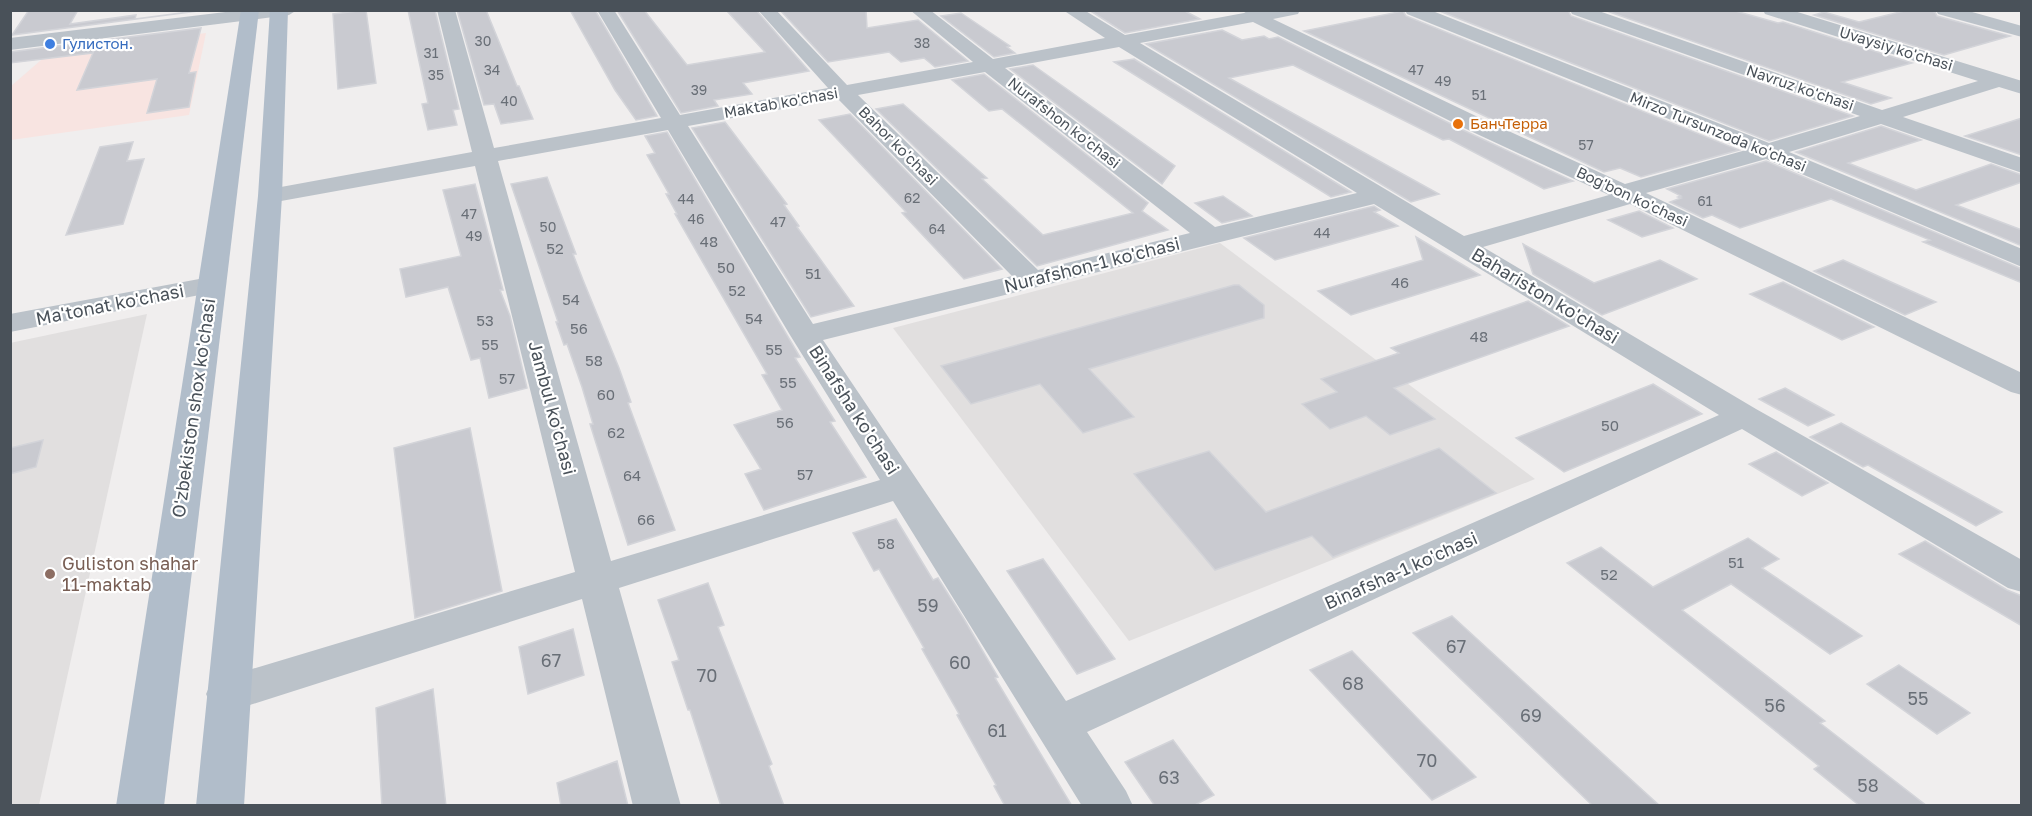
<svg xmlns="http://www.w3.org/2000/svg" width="2032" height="816" viewBox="0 0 2032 816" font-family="'Golos Text',sans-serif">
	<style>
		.education { fill: #e1dfdf }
		.medical { fill: #f8e4e1 }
		.building { fill: #c9cad0; stroke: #d3d4d9; stroke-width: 1.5 }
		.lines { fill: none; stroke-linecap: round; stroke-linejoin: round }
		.minor { fill: #bbc2c9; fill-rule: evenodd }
		.major { fill: #b1bdca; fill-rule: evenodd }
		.shop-dot { fill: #3f7fe0; stroke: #fff; stroke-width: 2 }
		.food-dot { fill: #e8710a; stroke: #fff; stroke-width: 2 }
		.education-dot { fill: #8d6e63; stroke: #fff; stroke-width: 2 }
		.labels { text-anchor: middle; stroke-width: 4.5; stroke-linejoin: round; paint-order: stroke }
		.far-number-label { font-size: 14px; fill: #696f77 }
		.far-shop-label { font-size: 15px; fill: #366cbe; stroke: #fff; text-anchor: start }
		.far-street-label { font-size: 15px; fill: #495159; stroke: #fff }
		.far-food-label { font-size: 15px; fill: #c56008; stroke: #fff; text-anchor: start }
		.number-label { font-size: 15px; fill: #696f77 }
		.street-label { font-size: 18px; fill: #495159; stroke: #fff }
		.education-label { font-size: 18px; fill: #785e54; stroke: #fff; text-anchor: start }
		.near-number-label { font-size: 18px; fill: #696f77 }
	</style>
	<rect width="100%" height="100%" fill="#f0eeee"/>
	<g class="education">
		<polygon points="1220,243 1535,479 1129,641 893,328"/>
		<polygon points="147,314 39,805 11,805 10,343"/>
	</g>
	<polygon class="medical" points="206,33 189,115 11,140 10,87 48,54"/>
	<g class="building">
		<polygon points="29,10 78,10 70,24 136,15 135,19 181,13 181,10 206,10 12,35"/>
		<polygon points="366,10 376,83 338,89 333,14"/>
		<polygon points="408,10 435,10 459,109 453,110 457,125 428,130 422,104 428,103"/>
		<polygon points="457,10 486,10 517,86 519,86 533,119 501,124 494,104 484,105"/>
		<polygon points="570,10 595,10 657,116 636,120 615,90"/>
		<polygon points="617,10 644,10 687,65 765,52 726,10 756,10 809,71 743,83 752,94 714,100 718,106 681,113"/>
		<polygon points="780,10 866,10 867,28 918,20 968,61 935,67 924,58 901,62 889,52 828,62"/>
		<polygon points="1089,10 1183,10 1200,19 1125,33"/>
		<polygon points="1437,10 1568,10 1571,16 1853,116 1769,141"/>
		<polygon points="1604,10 1732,10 1778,23 1783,22 1912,63 1842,82 1891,98 1871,104"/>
		<polygon points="1908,10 1928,10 1935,12 1937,16 2010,36 1944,55 1814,15 1824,12 1859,22"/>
		<polygon points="1403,11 1406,16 1739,150 1641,177 1620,168 1604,172 1304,31"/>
		<polygon points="961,13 1010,46 1007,47 1015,53 994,57 941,16"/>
		<polygon points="201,28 189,73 196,72 189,107 147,113 157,79 77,90 93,53 10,63 10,52"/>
		<polygon points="1222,30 1242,40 1264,36 1269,39 1278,37 1463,130 1573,181 1544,189 1449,139 1443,140 1293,65 1229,78 1439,194 1411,202 1146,44"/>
		<polygon points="1134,59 1351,192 1331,197 1114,62"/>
		<polygon points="1033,65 1175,166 1162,184 1010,69"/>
		<polygon points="984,74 1148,203 1142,211 1168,230 1037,266 876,109 903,104 987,178 982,179 1043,235 1133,213 1002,109 989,111 952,80"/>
		<polygon points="850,114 1002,269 964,279 902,213 906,212 819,120"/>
		<polygon points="2022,118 2022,155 1965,136"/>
		<polygon points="725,122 787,204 784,205 799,226 797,227 854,306 811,317 692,128"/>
		<polygon points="1881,126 1921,140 1848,163 1916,190 1991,164 2022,175 2022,182 1956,205 2022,230 2022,246 1796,152"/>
		<polygon points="667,132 800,357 795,358 835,421 830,422 866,477 764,510 745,474 761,469 734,425 782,410 762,375 767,374 675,214 677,214 666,194 669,194 647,155 655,153 645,136"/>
		<polygon points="133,142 127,161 144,159 123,224 66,235 100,147"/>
		<polygon points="1766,161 2022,269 2022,283 1923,242 1930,240 1831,199 1740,228 1712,215 1703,218 1670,202 1681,198 1678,197 1681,196 1667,189"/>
		<polygon points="547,177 576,254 573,254 583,280 619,368 631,402 628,403 675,530 628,545 590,424 593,424 582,387 567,344 564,345 556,322 558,322 511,184"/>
		<polygon points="475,184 503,290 500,290 510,316 527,388 489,398 480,358 471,360 448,287 406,297 400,269 461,256 443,190"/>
		<polygon points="1223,196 1252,216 1222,223 1195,203"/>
		<polygon points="1374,206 1380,210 1374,212 1398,226 1275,260 1244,238"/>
		<polygon points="1639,211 1673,228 1642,237 1608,220"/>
		<polygon points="1416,237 1480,275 1351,315 1318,291 1423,260"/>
		<polygon points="1523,244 1594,283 1660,260 1697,279 1602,315 1533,274"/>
		<polygon points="1843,260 1891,282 1936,302 1905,315 1814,271"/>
		<polygon points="1783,282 1874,327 1842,340 1750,294"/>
		<polygon points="1234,285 1239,285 1264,305 1264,318 1089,369 1134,417 1083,433 1040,384 971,404 941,366"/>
		<polygon points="1528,301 1569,326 1394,388 1435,419 1390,435 1366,416 1330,429 1302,404 1337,392 1321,379 1399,353 1391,348"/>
		<polygon points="1653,384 1702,414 1564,472 1516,438"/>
		<polygon points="1785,388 1834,415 1808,426 1759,399"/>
		<polygon points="1841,423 1942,479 2002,512 1976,526 1868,465 1863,467 1810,437"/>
		<polygon points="470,428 502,591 415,618 394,448"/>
		<polygon points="43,440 36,467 10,474 10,448"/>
		<polygon points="1439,448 1496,493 1333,557 1312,536 1215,570 1134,474 1209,451 1266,512"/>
		<polygon points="1776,452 1828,483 1802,496 1749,464"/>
		<polygon points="896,519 933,580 938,578 964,619 998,677 995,678 1072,806 1005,806 994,786 996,785 957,715 959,714 922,649 924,648 879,569 874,571 853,533"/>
		<polygon points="1748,538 1779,559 1762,568 1862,636 1830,654 1731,584 1682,610 1825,721 1820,723 1927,806 1860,806 1814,769 1819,766 1567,563 1601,547 1653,587"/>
		<polygon points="1925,541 2007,590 2022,596 2022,626 1899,554"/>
		<polygon points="1043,559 1115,659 1077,674 1007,571"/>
		<polygon points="708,583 724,625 718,627 772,764 769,766 784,806 721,806 690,710 688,710 672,662 679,660 658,600"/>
		<polygon points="1452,616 1524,682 1660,806 1593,806 1413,633"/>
		<polygon points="573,629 584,675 528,694 519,647"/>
		<polygon points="1352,651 1422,723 1476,777 1432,800 1310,670"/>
		<polygon points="1899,665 1970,713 1937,734 1867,684"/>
		<polygon points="433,689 446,806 382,806 376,708"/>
		<polygon points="1173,740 1214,795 1193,806 1155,806 1125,762"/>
		<polygon points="617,761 628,806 561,806 557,783"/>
	</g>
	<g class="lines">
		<g class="minor">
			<polygon points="242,10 297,10 289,15 10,50 10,38"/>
			<path d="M437 10H455L494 148 661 118 597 10H614L680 115 828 88 758 10H776L847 85 973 62 910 10H930L993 59 1105 38 1063 10H1084L1125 35 1244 13 1249 10H1300L1298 14 1273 19 1480 118 1625 184 1746 150 1407 14 1405 10H1430L1769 143 1860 116 1572 14 1570 10H1596L1882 110 1978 81 1765 14 1763 10H1791L2022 81V94L1999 87 1903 117 2022 158V173L1881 124 1789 152 2022 249V267L1766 159 1646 193 2022 373V395L2011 392 1630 204 1483 247 1756 409 2022 560V592L2008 588 1742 429 1087 732 1126 791 1133 806H1082L893 501 619 588 681 806H633L582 599 228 712 212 707 206 694 212 681 575 572 475 166 270 203 261 201 258 196 261 191 270 189 472 152ZM1253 22 1464 128 1609 195 1464 236 1140 43ZM1119 47 1357 193 1215 227 1005 68ZM985 72 1190 233 1038 270 858 95ZM838 99 1012 276 813 324 688 126ZM668 130 790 335 880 480 611 561 498 161ZM1374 204 1719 415 1066 701 823 340Z"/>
			<polygon points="1936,10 1965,10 2022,26 2022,37 1938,14"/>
			<polygon points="210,277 220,279 224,285 220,291 10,332 10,314"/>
		</g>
		<g class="major">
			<polygon points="241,10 259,10 164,806 116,806"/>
			<polygon points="270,10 288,10 282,196 244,806 196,806 258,196"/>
		</g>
	</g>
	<circle class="shop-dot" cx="50" cy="44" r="6"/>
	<circle class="food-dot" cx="1458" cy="124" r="6"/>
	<circle class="education-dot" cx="50" cy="574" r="6"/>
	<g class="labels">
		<g class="far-number-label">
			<text x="483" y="46">30</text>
			<text x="922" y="48">38</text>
			<text x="431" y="58">31</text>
			<text x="492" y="75">34</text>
			<text x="1416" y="75">47</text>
			<text x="436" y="80">35</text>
			<text x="1443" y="86">49</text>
			<text x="699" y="95">39</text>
			<text x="1479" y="100">51</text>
			<text x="509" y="106">40</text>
			<text x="1586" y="150">57</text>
			<text x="912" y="203">62</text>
			<text x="686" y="204">44</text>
			<text x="1705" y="206">61</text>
			<text x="469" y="219">47</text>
			<text x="696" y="224">46</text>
			<text x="778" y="227">47</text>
			<text x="548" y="232">50</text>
			<text x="937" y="234">64</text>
			<text x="1322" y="238">44</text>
			<text x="474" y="241">49</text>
		</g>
		<g class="far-shop-label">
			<text x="62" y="49">Гулистон.</text>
		</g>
		<g class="far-street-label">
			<text transform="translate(1896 49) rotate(17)" y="5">Uvaysiy ko'chasi</text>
			<text transform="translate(1800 88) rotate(19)" y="5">Navruz ko'chasi</text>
			<text transform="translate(781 103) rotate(-10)" y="5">Maktab ko'chasi</text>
			<text transform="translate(1064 123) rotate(38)" y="5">Nurafshon ko'chasi</text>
			<text transform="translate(1718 132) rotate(22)" y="5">Mirzo Tursunzoda ko'chasi</text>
			<text transform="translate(898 146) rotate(45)" y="5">Bahor ko'chasi</text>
			<text transform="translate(1632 197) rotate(25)" y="5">Bog'bon ko'chasi</text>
		</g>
		<g class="far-food-label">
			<text x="1470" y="129">БанчТерра</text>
		</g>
		<g class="number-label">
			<text x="709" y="247">48</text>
			<text x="555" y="254">52</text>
			<text x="726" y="273">50</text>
			<text x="813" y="279">51</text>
			<text x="1400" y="288">46</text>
			<text x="737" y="296">52</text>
			<text x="571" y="305">54</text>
			<text x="754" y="324">54</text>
			<text x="485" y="326">53</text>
			<text x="579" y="334">56</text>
			<text x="1479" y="342">48</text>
			<text x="490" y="350">55</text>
			<text x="774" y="355">55</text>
			<text x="594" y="366">58</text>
			<text x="507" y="384">57</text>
			<text x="788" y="388">55</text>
			<text x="606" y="400">60</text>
			<text x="785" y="428">56</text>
			<text x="1610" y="431">50</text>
			<text x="616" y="438">62</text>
			<text x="805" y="480">57</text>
			<text x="632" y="481">64</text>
			<text x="646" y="525">66</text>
			<text x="886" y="549">58</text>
			<text x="1736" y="568">51</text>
			<text x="1609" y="580">52</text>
		</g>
		<g class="street-label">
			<text transform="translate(1092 265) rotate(-14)" y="6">Nurafshon-1 ko'chasi</text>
			<text transform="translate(1545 296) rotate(31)" y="6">Bahariston ko'chasi</text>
			<text transform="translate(110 305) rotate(-11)" y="6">Ma'tonat ko'chasi</text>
			<text transform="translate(194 408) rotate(-82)" y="6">O'zbekiston shox ko'chasi</text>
			<text transform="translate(552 408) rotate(75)" y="6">Jambul ko'chasi</text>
			<text transform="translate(854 410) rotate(57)" y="6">Binafsha ko'chasi</text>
			<text transform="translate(1401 571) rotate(-24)" y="6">Binafsha-1 ko'chasi</text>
		</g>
		<g class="education-label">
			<text x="62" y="570">Guliston shahar<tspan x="62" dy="21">11-maktab</tspan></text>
		</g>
		<g class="near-number-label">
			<text x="928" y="612">59</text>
			<text x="1456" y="653">67</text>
			<text x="551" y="667">67</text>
			<text x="960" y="669">60</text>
			<text x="707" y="682">70</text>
			<text x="1353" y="690">68</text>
			<text x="1918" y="705">55</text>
			<text x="1775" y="712">56</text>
			<text x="1531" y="722">69</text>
			<text x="997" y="737">61</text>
			<text x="1427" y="767">70</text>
			<text x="1169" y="784">63</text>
			<text x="1868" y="792">58</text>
		</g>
	</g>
	<rect width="2032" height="816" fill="none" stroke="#495159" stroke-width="24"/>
</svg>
